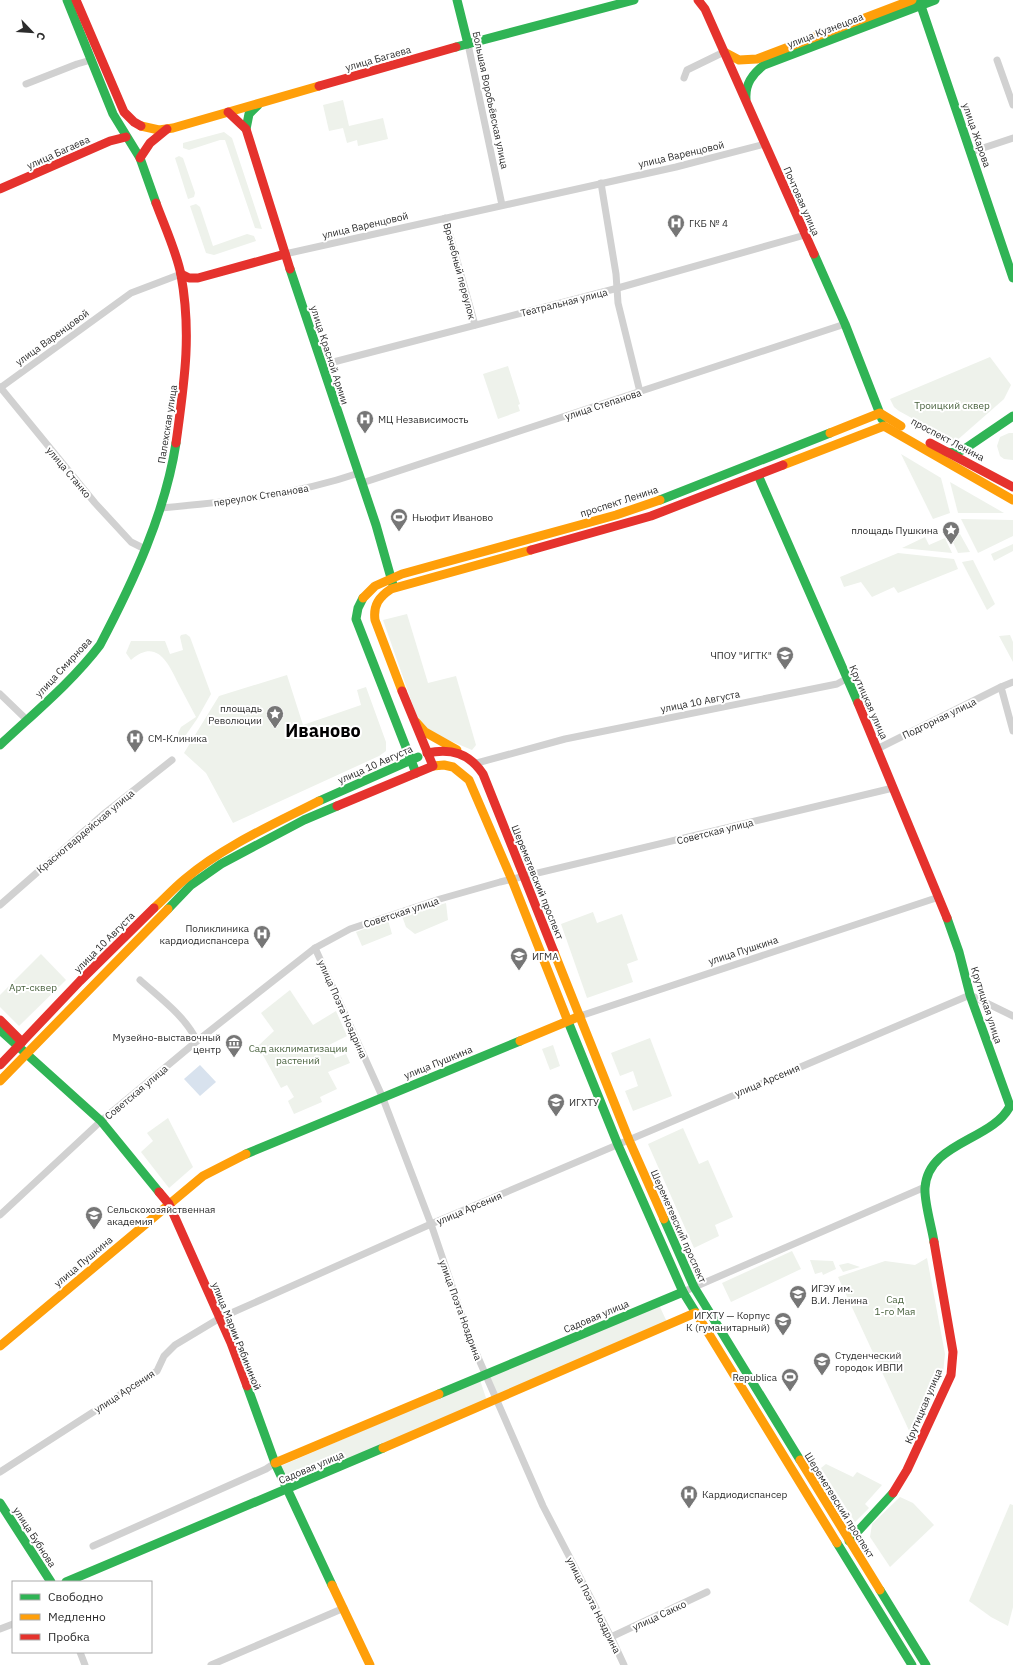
<svg xmlns="http://www.w3.org/2000/svg" width="1013" height="1665" viewBox="0 0 1013 1665" font-family="'IBM Plex Sans',sans-serif">
	<style>
		.green { fill: #eef2eb }
		.water { fill: #d8e2ee }
		.lines { fill: none; stroke-linecap: round; stroke-linejoin: round }
		.street { stroke: #d1d1d1; stroke-width: 7 }
		.fast { stroke: #30b455; stroke-width: 9 }
		.slow { stroke: #ff9f0a; stroke-width: 9 }
		.jam { stroke: #e5322d; stroke-width: 9 }
		.labels { text-anchor: middle; stroke-width: 4; stroke-linejoin: round; paint-order: stroke }
		.street-label { font-size: 10px; fill: #2c2c2c; stroke: #fff }
		.poi-label { font-size: 10px; fill: #2c2c2c; stroke: #fff; text-anchor: start }
		.park-label { font-size: 10px; fill: #49623e; stroke: #fff }
		.town-label { font-size: 18px; font-weight: bold; fill: #000; stroke: #fff }
	</style>
	<rect width="100%" height="100%" fill="#fff"/>
	<g class="green">
		<polygon points="343,100 349,126 383,118 388,139 358,146 357,140 347,143 343,128 329,131 323,105"/>
		<polygon points="224,132 232,138 262,229 255,228 225,140 220,140 189,150 183,148 183,143"/>
		<polygon points="179,156 183,158 195,193 194,197 188,199 175,158"/>
		<polygon points="196,204 200,207 213,246 247,234 254,236 256,241 214,255 206,253 190,206"/>
		<polygon points="990,357 1011,385 1004,399 955,442 899,411 894,407 890,399"/>
		<polygon points="508,366 520,404 518,405 520,411 498,419 483,374"/>
		<polygon points="1009,433 1013,433 1013,460 1004,459 1000,456 997,446 1000,437"/>
		<polygon points="901,454 941,478 950,513 933,519"/>
		<polygon points="950,482 1004,513 958,513"/>
		<polygon points="961,519 1013,520 1013,536 978,553"/>
		<polygon points="960,534 970,552 958,553 951,538"/>
		<polygon points="925,537 929,545 945,538 952,553 902,548"/>
		<polygon points="1013,544 1013,551 994,561 991,554"/>
		<polygon points="898,553 954,559 958,569 898,593 894,587 872,597 861,582 844,587 840,577"/>
		<polygon points="973,560 995,604 987,610 962,562"/>
		<polygon points="407,614 428,683 456,676 476,745 472,750 427,731 418,720 383,620"/>
		<path d="M186 634 190 637 211 694 197 719 183 739 179 736 178 733 181 727 196 717C190 706 184 694 178 683 168 662 156 638 131 660L126 653 131 641H165L170 654 183 650 180 637 181 635Z"/>
		<polygon points="1010,635 1013,642 1013,662 999,636"/>
		<polygon points="287,675 303,725 361,705 357,690 366,687 386,742 386,751 379,756 233,823 206,773 184,753 219,696"/>
		<polygon points="446,903 448,920 415,934 406,927 402,916"/>
		<polygon points="593,912 597,923 622,914 638,960 627,964 633,982 587,998 561,924"/>
		<polygon points="388,920 392,934 362,946 356,932"/>
		<polygon points="41,954 66,980 19,1026 0,1007 0,995"/>
		<polygon points="290,990 313,1025 336,1011 347,1036 329,1045 335,1058 346,1054 350,1063 328,1072 337,1089 320,1097 322,1102 294,1114 288,1101 294,1097 287,1085 281,1088 258,1046 274,1031 261,1013"/>
		<polygon points="650,1038 672,1096 633,1111 625,1091 638,1086 633,1071 620,1076 611,1053"/>
		<polygon points="553,1045 560,1066 550,1070 542,1049"/>
		<polygon points="168,1118 193,1167 169,1188 141,1152 153,1141 147,1133"/>
		<polygon points="683,1128 699,1164 708,1160 733,1217 715,1225 719,1236 694,1248 648,1144"/>
		<polygon points="792,1251 801,1269 731,1302 722,1283"/>
		<polygon points="927,1258 945,1354 943,1373 912,1437 838,1277 885,1261 915,1265"/>
		<polygon points="810,1260 833,1261 836,1269 823,1275 822,1272 815,1274"/>
		<polygon points="848,1263 860,1267 843,1272 839,1265"/>
		<polygon points="659,1305 667,1322 495,1396 488,1375"/>
		<polygon points="480,1380 487,1401 289,1486 281,1466"/>
		<polygon points="826,1464 853,1477 857,1472 882,1485 865,1504 869,1508 855,1522 821,1468"/>
		<polygon points="900,1497 913,1503 934,1525 890,1567 870,1537 872,1524"/>
		<polygon points="1010,1504 1013,1505 1013,1607 1008,1626 991,1617 969,1601"/>
	</g>
	<polygon class="water" points="200,1065 216,1082 200,1096 184,1079"/>
	<g class="lines">
		<g class="street">
			<polyline points="468,44 502,205"/>
			<polyline points="997,60 1013,105"/>
			<polyline points="684,78 687,70 724,52"/>
			<polyline points="26,84 77,64 91,60"/>
			<polyline points="971,152 1013,138"/>
			<polyline points="601,183 616,274 618,303 640,392"/>
			<polyline points="445,218 475,325"/>
			<polyline points="285,254 676,167 765,144"/>
			<polyline points="322,365 618,288 805,235"/>
			<polyline points="0,387 95,503 131,542 145,549"/>
			<polyline points="0,388 131,293 181,274"/>
			<polyline points="362,483 845,324"/>
			<path d="M161 508C227 502 295 495 359 473"/>
			<polyline points="1013,682 1001,687 1013,731"/>
			<polyline points="0,694 27,720"/>
			<polyline points="877,749 1001,687"/>
			<polyline points="477,763 565,739 837,684 846,679"/>
			<polyline points="0,905 105,813 172,760"/>
			<polyline points="315,948 382,1096 431,1224 470,1339 543,1506 611,1637 624,1665"/>
			<path d="M140 980C160 998 185 1016 197 1041"/>
			<polyline points="580,1016 939,897"/>
			<polyline points="0,1215 101,1121 197,1041 315,948 350,929 440,899 500,882 893,788"/>
			<polyline points="683,1292 925,1187"/>
			<polyline points="0,1472 157,1371 164,1356 175,1345 220,1318 431,1224 970,995 1013,1016"/>
			<polyline points="93,1546 266,1469 275,1463"/>
			<polyline points="0,1629 13,1624"/>
			<polyline points="611,1637 707,1592"/>
			<polyline points="80,1652 85,1665"/>
			<polyline points="211,1665 344,1608"/>
		</g>
		<g class="fast">
			<polyline points="67,0 113,114 140,158 156,203"/>
			<polyline points="457,0 468,44"/>
			<polyline points="919,0 1013,278"/>
			<polyline points="456,47 634,0"/>
			<path d="M746 99C745 84 752 74 764 65L935 0"/>
			<polyline points="246,129 249,114 258,105"/>
			<polyline points="814,254 845,324 882,419"/>
			<polyline points="290,269 376,525 393,585"/>
			<polyline points="945,452 956,453 966,448 1013,416"/>
			<polyline points="758,475 858,703"/>
			<polyline points="660,500 830,433"/>
			<polyline points="363,598 358,608 356,619 416,773"/>
			<path d="M0 745C34 713 72 682 100 645 133 582 165 514 176 443"/>
			<polyline points="319,801 418,757"/>
			<polyline points="168,909 191,885 221,864 304,820 337,806"/>
			<polyline points="567,1019 618,1145 683,1292 696,1313"/>
			<polyline points="0,1030 101,1121 159,1192"/>
			<polyline points="246,1154 520,1041"/>
			<polyline points="664,1219 694,1287 800,1460"/>
			<path d="M934 1242C932 1228 924 1202 925 1188 928 1142 992 1141 1010 1106L970 995 959 952 947 918"/>
			<polyline points="247,1386 275,1463 332,1585"/>
			<polyline points="439,1394 683,1292"/>
			<polyline points="0,1503 51,1582"/>
			<polyline points="849,1541 893,1493"/>
			<polyline points="837,1543 912,1665"/>
			<polyline points="66,1582 383,1448"/>
			<polyline points="880,1590 926,1665"/>
		</g>
		<g class="slow">
			<polyline points="724,52 739,60 757,59 912,0"/>
			<polyline points="141,126 159,130 173,128 319,86"/>
			<polyline points="830,433 880,413 901,426"/>
			<polyline points="783,465 884,426 1013,500"/>
			<polyline points="363,598 375,586 402,574 616,515 660,500"/>
			<path d="M402 691 375 620C373 605 379 597 391 589L531 550"/>
			<polyline points="416,722 425,732 457,750"/>
			<polyline points="433,766 444,765 453,767 469,780 512,880 567,1019"/>
			<path d="M154 908C164 899 174 888 185 879 224 846 274 824 319 801"/>
			<polyline points="554,952 629,1140 664,1219"/>
			<polyline points="520,1041 580,1016"/>
			<polyline points="0,1081 168,909"/>
			<polyline points="696,1313 837,1543"/>
			<polyline points="0,1346 203,1176 246,1154"/>
			<polyline points="383,1448 695,1313"/>
			<polyline points="800,1460 880,1590"/>
			<polyline points="275,1463 439,1394"/>
			<polyline points="332,1585 370,1665"/>
		</g>
		<g class="jam">
			<polyline points="76,0 124,112 134,122 141,126"/>
			<polyline points="698,0 705,9 814,254"/>
			<polyline points="319,86 456,47"/>
			<polyline points="228,112 246,129 290,269"/>
			<polyline points="140,158 150,143 167,129"/>
			<polyline points="0,189 110,141 126,137"/>
			<path d="M156 203C164 225 177 253 181 275 192 335 184 384 176 443"/>
			<polyline points="181,274 189,278 198,278 285,254"/>
			<polyline points="930,443 1013,487"/>
			<polyline points="531,550 651,516 783,465"/>
			<polyline points="858,703 947,918"/>
			<path d="M427 753C451 748 469 753 483 774L554 952"/>
			<polyline points="337,806 433,766 402,691"/>
			<polyline points="0,1020 22,1042 80,981 154,908"/>
			<polyline points="0,1065 22,1042"/>
			<polyline points="159,1192 169,1204 231,1343 247,1386"/>
			<polyline points="893,1493 907,1470 951,1375 953,1352 934,1242"/>
		</g>
	</g>
	<defs>
		<symbol id="hospital-pin" viewBox="-11 -11 22 30"><path d="M0 17L-7.5 6A9.5 9.5 0 1 1 7.5 6Z" fill="#767676" stroke="#fff"/><path d="M-5-5h3v3.5h4V-5h3V5h-3V1.5h-4V5h-3Z" fill="#fff"/></symbol>
		<symbol id="stadium-pin" viewBox="-11 -11 22 30"><path d="M0 17L-7.5 6A9.5 9.5 0 1 1 7.5 6Z" fill="#767676" stroke="#fff"/><path d="M0-5a6.5 5 0 1 0 0 10a6.5 5 0 1 0 0-10ZM-3.5-1.8h7v3.6h-7Z" fill="#fff"/></symbol>
		<symbol id="sight-pin" viewBox="-11 -11 22 30"><path d="M0 17L-7.5 6A9.5 9.5 0 1 1 7.5 6Z" fill="#767676" stroke="#fff"/><path d="M0-6L1.8-2.2L6-1.7L2.9 1.2L3.7 5.4L0 3.3L-3.7 5.4L-2.9 1.2L-6-1.7L-1.8-2.2Z" fill="#fff"/></symbol>
		<symbol id="university-pin" viewBox="-11 -11 22 30"><path d="M0 17L-7.5 6A9.5 9.5 0 1 1 7.5 6Z" fill="#767676" stroke="#fff"/><path d="M0-5L7-2L0 1L-7-2ZM-4 1L0 2.5L4 1V4Q0 6-4 4Z" fill="#fff"/></symbol>
		<symbol id="museum-pin" viewBox="-11 -11 22 30"><path d="M0 17L-7.5 6A9.5 9.5 0 1 1 7.5 6Z" fill="#767676" stroke="#fff"/><path d="M0-6L6-3V-2H-6V-3ZM-5-1h2V3h-2ZM-1-1h2V3h-2ZM3-1h2V3H3ZM-6 4H6V6H-6Z" fill="#fff"/></symbol>
	</defs>
	<g fill-rule="evenodd">
		<use href="#hospital-pin" x="666" y="213" width="20" height="27"/>
		<use href="#hospital-pin" x="355" y="409" width="20" height="27"/>
		<use href="#stadium-pin" x="389" y="507" width="20" height="27"/>
		<use href="#sight-pin" x="941" y="520" width="20" height="27"/>
		<use href="#university-pin" x="775" y="645" width="20" height="27"/>
		<use href="#sight-pin" x="265" y="704" width="20" height="27"/>
		<use href="#hospital-pin" x="125" y="728" width="20" height="27"/>
		<use href="#hospital-pin" x="252" y="924" width="20" height="27"/>
		<use href="#university-pin" x="509" y="946" width="20" height="27"/>
		<use href="#museum-pin" x="224" y="1033" width="20" height="27"/>
		<use href="#university-pin" x="546" y="1092" width="20" height="27"/>
		<use href="#university-pin" x="84" y="1205" width="20" height="27"/>
		<use href="#university-pin" x="788" y="1284" width="20" height="27"/>
		<use href="#university-pin" x="773" y="1311" width="20" height="27"/>
		<use href="#university-pin" x="812" y="1351" width="20" height="27"/>
		<use href="#stadium-pin" x="780" y="1367" width="20" height="27"/>
		<use href="#hospital-pin" x="679" y="1484" width="20" height="27"/>
	</g>
	<g class="labels">
		<g class="street-label">
			<text transform="translate(825 30) rotate(-21)" y="4">улица Кузнецова</text>
			<text transform="translate(378 58) rotate(-16)" y="4">улица Багаева</text>
			<text transform="translate(491 100) rotate(78)" y="4">Большая Воробьёвская улица</text>
			<text transform="translate(977 135) rotate(71)" y="4">улица Жарова</text>
			<text transform="translate(58 152) rotate(-24)" y="4">улица Багаева</text>
			<text transform="translate(681 154) rotate(-13)" y="4">улица Варенцовой</text>
			<text transform="translate(802 201) rotate(66)" y="4">Почтовая улица</text>
			<text transform="translate(365 225) rotate(-13)" y="4">улица Варенцовой</text>
			<text transform="translate(460 271) rotate(75)" y="4">Врачебный переулок</text>
			<text transform="translate(564 302) rotate(-14)" y="4">Театральная улица</text>
			<text transform="translate(52 337) rotate(-36)" y="4">улица Варенцовой</text>
			<text transform="translate(330 355) rotate(72)" y="4">улица Красной Армии</text>
			<text transform="translate(603 404) rotate(-18)" y="4">улица Степанова</text>
			<text transform="translate(167 424) rotate(-81)" y="4">Палехская улица</text>
			<text transform="translate(948 439) rotate(28)" y="4">проспект Ленина</text>
			<text transform="translate(69 472) rotate(50)" y="4">улица Станко</text>
			<text transform="translate(261 495) rotate(-9)" y="4">переулок Степанова</text>
			<text transform="translate(619 501) rotate(-18)" y="4">проспект Ленина</text>
			<text transform="translate(63 667) rotate(-47)" y="4">улица Смирнова</text>
			<text transform="translate(700 701) rotate(-11)" y="4">улица 10 Августа</text>
			<text transform="translate(869 702) rotate(66)" y="4">Крутицкая улица</text>
			<text transform="translate(939 718) rotate(-26)" y="4">Подгорная улица</text>
			<text transform="translate(375 764) rotate(-24)" y="4">улица 10 Августа</text>
			<text transform="translate(85 831) rotate(-40)" y="4">Красногвардейская улица</text>
			<text transform="translate(715 831) rotate(-14)" y="4">Советская улица</text>
			<text transform="translate(538 882) rotate(68)" y="4">Шереметевский проспект</text>
			<text transform="translate(401 912) rotate(-18)" y="4">Советская улица</text>
			<text transform="translate(104 942) rotate(-45)" y="4">улица 10 Августа</text>
			<text transform="translate(743 950) rotate(-18)" y="4">улица Пушкина</text>
			<text transform="translate(987 1005) rotate(72)" y="4">Крутицкая улица</text>
			<text transform="translate(343 1009) rotate(66)" y="4">улица Поэта Ноздрина</text>
			<text transform="translate(438 1062) rotate(-22)" y="4">улица Пушкина</text>
			<text transform="translate(767 1080) rotate(-23)" y="4">улица Арсения</text>
			<text transform="translate(136 1092) rotate(-40)" y="4">Советская улица</text>
			<text transform="translate(469 1208) rotate(-23)" y="4">улица Арсения</text>
			<text transform="translate(679 1226) rotate(66)" y="4">Шереметевский проспект</text>
			<text transform="translate(83 1261) rotate(-40)" y="4">улица Пушкина</text>
			<text transform="translate(461 1310) rotate(70)" y="4">улица Поэта Ноздрина</text>
			<text transform="translate(596 1316) rotate(-23)" y="4">Садовая улица</text>
			<text transform="translate(237 1336) rotate(68)" y="4">улица Марии Рябининой</text>
			<text transform="translate(124 1391) rotate(-33)" y="4">улица Арсения</text>
			<text transform="translate(923 1406) rotate(-67)" y="4">Крутицкая улица</text>
			<text transform="translate(311 1467) rotate(-23)" y="4">Садовая улица</text>
			<text transform="translate(840 1505) rotate(58)" y="4">Шереметевский проспект</text>
			<text transform="translate(35 1537) rotate(57)" y="4">улица Бубнова</text>
			<text transform="translate(594 1605) rotate(63)" y="4">улица Поэта Ноздрина</text>
			<text transform="translate(659 1615) rotate(-25)" y="4">улица Сакко</text>
		</g>
		<g class="poi-label">
			<text x="689" y="227">ГКБ № 4</text>
			<text x="378" y="423">МЦ Независимость</text>
			<text x="412" y="521">Ньюфит Иваново</text>
			<text x="938" y="534" text-anchor="end">площадь Пушкина</text>
			<text x="772" y="659" text-anchor="end">ЧПОУ "ИГТК"</text>
			<text x="262" y="712" text-anchor="end">площадь<tspan x="262" dy="12">Революции</tspan></text>
			<text x="148" y="742">СМ-Клиника</text>
			<text x="249" y="932" text-anchor="end">Поликлиника<tspan x="249" dy="12">кардиодиспансера</tspan></text>
			<text x="532" y="960">ИГМА</text>
			<text x="221" y="1041" text-anchor="end">Музейно-выставочный<tspan x="221" dy="12">центр</tspan></text>
			<text x="569" y="1106">ИГХТУ</text>
			<text x="107" y="1213">Сельскохозяйственная<tspan x="107" dy="12">академия</tspan></text>
			<text x="811" y="1292">ИГЭУ им.<tspan x="811" dy="12">В.И. Ленина</tspan></text>
			<text x="770" y="1319" text-anchor="end">ИГХТУ — Корпус<tspan x="770" dy="12">К (гуманитарный)</tspan></text>
			<text x="835" y="1359">Студенческий<tspan x="835" dy="12">городок ИВПИ</tspan></text>
			<text x="777" y="1381" text-anchor="end">Republica</text>
			<text x="702" y="1498">Кардиодиспансер</text>
		</g>
		<g class="park-label">
			<text x="952" y="409">Троицкий сквер</text>
			<text x="33" y="991">Арт-сквер</text>
			<text x="298" y="1052">Сад акклиматизации<tspan x="298" dy="12">растений</tspan></text>
			<text x="895" y="1303">Сад<tspan x="895" dy="12">1-го Мая</tspan></text>
		</g>
		<g class="town-label">
			<text x="323" y="737">Иваново</text>
		</g>
	</g>
	<rect x="12" y="1581" width="140" height="72" fill="#ffffff" stroke="#ababab"/>
	<rect x="20" y="1594" width="20" height="6" fill="#30b455" stroke="#ababab"/>
	<text x="48" y="1601" font-size="12" fill="#2c2c2c">Свободно</text>
	<rect x="20" y="1614" width="20" height="6" fill="#ff9f0a" stroke="#ababab"/>
	<text x="48" y="1621" font-size="12" fill="#2c2c2c">Медленно</text>
	<rect x="20" y="1634" width="20" height="6" fill="#e5322d" stroke="#ababab"/>
	<text x="48" y="1641" font-size="12" fill="#2c2c2c">Пробка</text>
	<g transform="translate(32 32) rotate(115)" stroke="#ffffff" stroke-width="3" paint-order="stroke">
	<path d="M0-3L7 15L0 10L-7 15Z" fill="#2c2c2c"/>
	<text y="-6" font-size="11" font-weight="bold" text-anchor="middle" fill="#2c2c2c">С</text>
	</g>
</svg>
